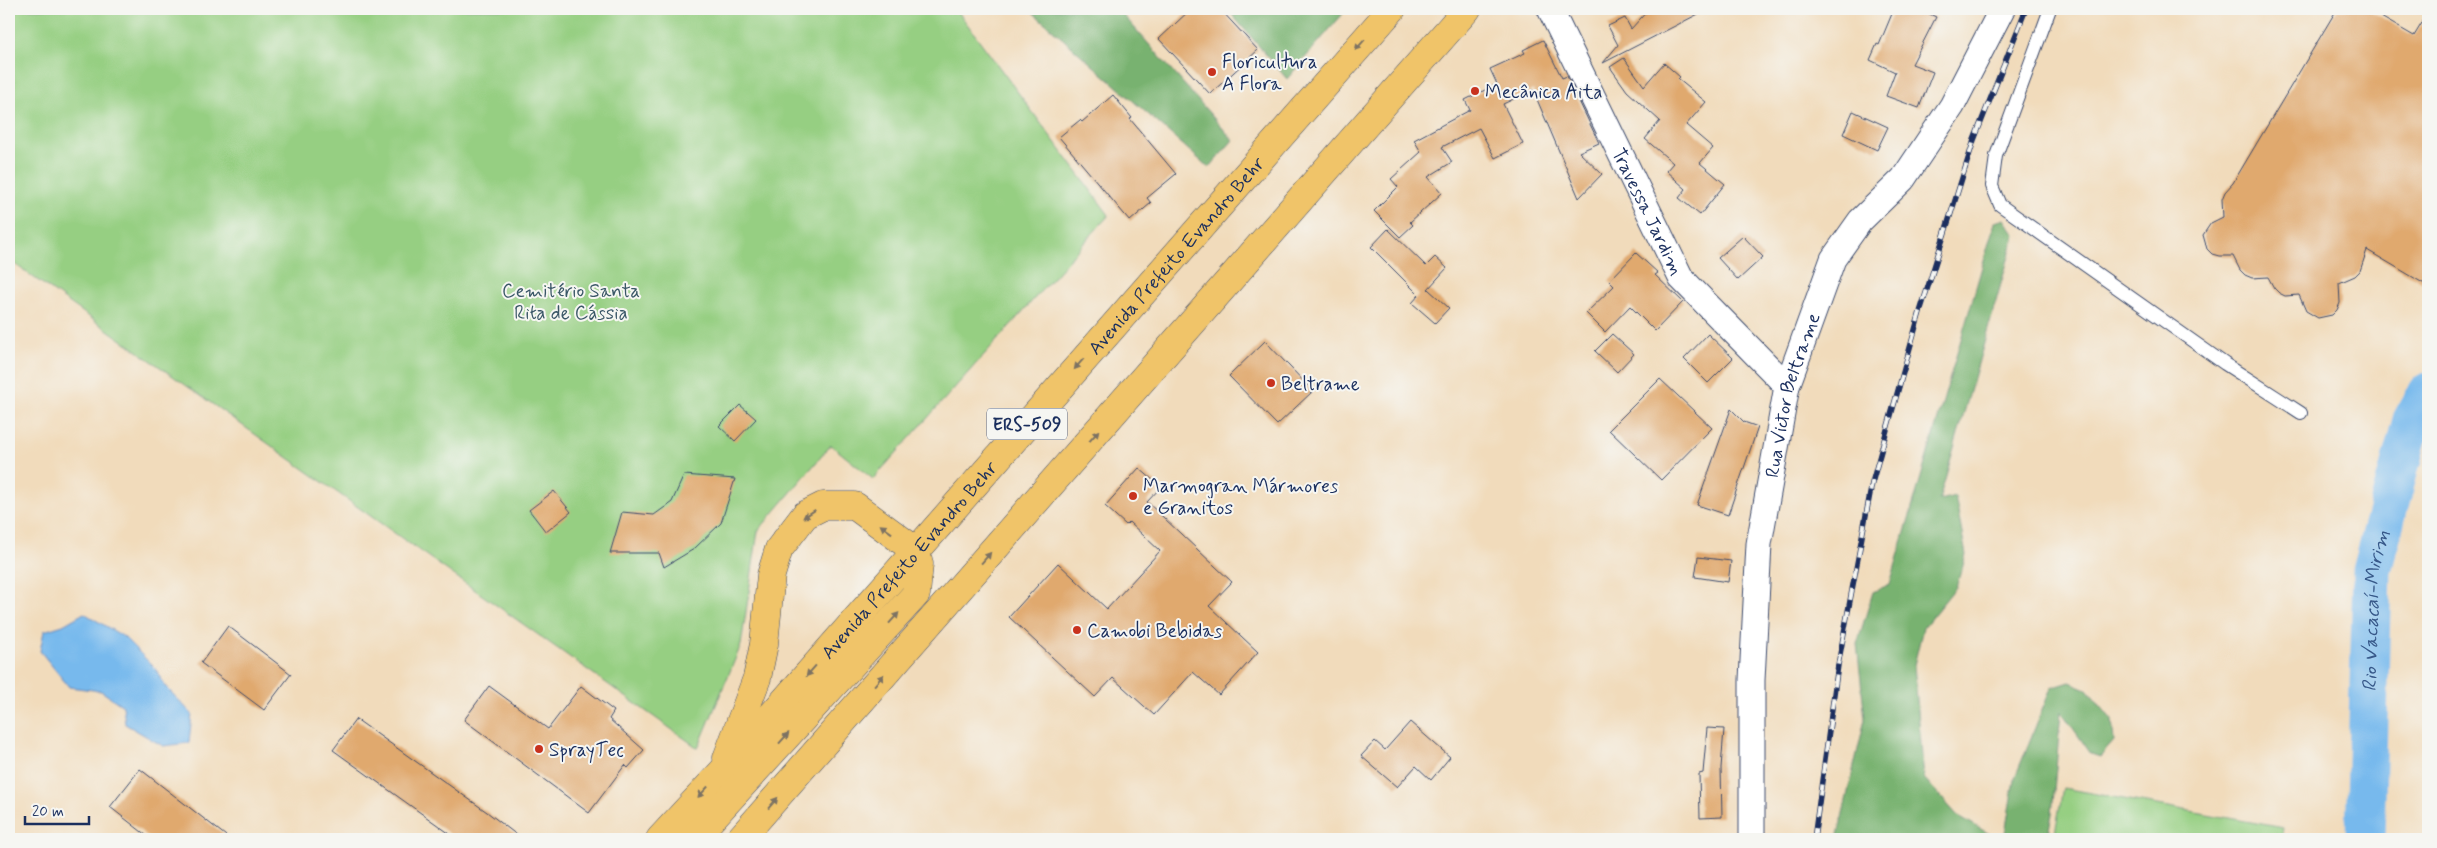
<svg xmlns="http://www.w3.org/2000/svg" width="2437" height="848" viewBox="0 0 2437 848" font-family="Mynerve,sans-serif">
	<style>
		.green { fill: #96cf82; stroke: #587f70 }
		.forest { fill: #78b270; stroke: #4a7067 }
		.water { fill: #77b9ed; stroke: #4974a6 }
		.lines { fill: none; stroke-linecap: round; stroke-linejoin: round }
		.river { stroke: #77b9ed; stroke-width: 39 }
		.building { fill: #e0a96e }
		.lane-casing { stroke: #3b496c; stroke-width: 14 }
		.street-casing { stroke: #3b496c; stroke-width: 27 }
		.highway-casing { stroke: #3b496c; stroke-width: 29 }
		.lane { stroke: #fff; stroke-width: 12 }
		.street { stroke: #fff; stroke-width: 25 }
		.highway { stroke: #f0c469; stroke-width: 28 }
		.rail-casing { stroke: #1b2f5e; stroke-width: 5.5 }
		.rail { stroke: #f6f6f2; stroke-width: 4; stroke-dasharray: 11; stroke-linecap: butt }
		.oneway { fill: #7b7263 }
		.poi-dot { fill: #c8321e; stroke: #f6f6f2; stroke-width: 2 }
		.labels { text-anchor: middle; stroke-width: 4; stroke-linejoin: round; paint-order: stroke }
		.shield { fill: #f6f6f2; stroke: #5d6b8a; stroke-width: 1 }
		.shield-label { font-size: 18px; font-weight: bold; fill: #1b2f5e }
		.poi-label { font-size: 19px; fill: #1b2f5e; stroke: #f6f6f2; text-anchor: start }
		.street-label { font-size: 19px; fill: #1b2f5e; stroke: #f6f6f2 }
		.park-label { font-size: 19px; fill: #3a5767; stroke: #f6f6f2 }
		.water-label { font-size: 20px; font-style: italic; fill: #375889; stroke: #f6f6f2 }
	</style>
	<rect width="100%" height="100%" fill="#f6f6f2"/>
	<filter id="ink" filterUnits="userSpaceOnUse"><feTurbulence type="fractalNoise" baseFrequency=".02" numOctaves="2"/><feDisplacementMap in="SourceGraphic" scale="10" xChannelSelector="R" yChannelSelector="G"/><feConvolveMatrix kernelMatrix="1 2 1 2 8 2 1 2 1" color-interpolation-filters="sRGB"/></filter>
	<filter id="wash" filterUnits="userSpaceOnUse"><feTurbulence type="fractalNoise" baseFrequency=".0096" numOctaves="4" result="noise"/><feDisplacementMap in="SourceGraphic" scale="20" xChannelSelector="R" yChannelSelector="G"/><feGaussianBlur stdDeviation="1.12" result="paint"/><feColorMatrix in="noise" values="0 0 0 0 0 0 0 0 0 0 0 0 0 0 0 0 0 1.4 0 .05"/><feComposite in="paint" operator="in"/></filter>
	<g filter="url(#wash)">
		<rect width="100%" height="100%" fill="#f1dbbb"/>
		<g class="green">
			<polygon points="9,9 956,9 1109,215 873,479 831,445 758,531 741,645 698,748 9,260"/>
			<polygon points="2063,788 2284,828 2282,839 2054,839"/>
		</g>
		<g class="forest">
			<polygon points="1029,9 1118,9 1233,140 1209,168"/>
			<polygon points="1227,9 1347,9 1287,79"/>
			<polygon points="2004,219 2015,235 1939,500 1955,496 1966,555 1956,587 1923,628 1914,665 1924,778 1957,815 1998,839 1837,839 1865,719 1857,644 1873,592 1890,584 1995,222"/>
			<polygon points="2070,682 2087,689 2112,720 2114,741 2100,757 2091,754 2061,711 2052,814 2047,839 2004,839 2014,780 2051,688"/>
		</g>
		<polygon class="water" points="84,613 124,637 156,669 165,686 192,714 189,743 163,746 125,724 123,706 101,691 69,687 40,651 44,631 63,625"/>
		<g class="lines">
			<path class="river" id="s1" d="M2365 839 2372 570 2412 420 2428 392"/>
		</g>
		<g id="blocks">
			<g class="building">
				<polygon points="1191,9 1220,9 1258,50 1210,94 1159,39"/>
				<polygon points="1649,9 1708,9 1603,63 1618,45 1608,26 1625,18 1631,29"/>
				<polygon points="1894,9 1919,9 1936,17 1912,64 1933,72 1919,108 1886,96 1895,72 1870,60 1877,44 1879,45"/>
				<polygon points="2337,9 2367,9 2414,36 2428,13 2428,286 2367,250 2360,271 2355,276 2339,283 2340,303 2337,310 2332,315 2318,318 2306,311 2299,295 2285,296 2279,293 2274,288 2268,277 2252,278 2245,275 2240,270 2233,256 2219,256 2212,254 2207,249 2203,235 2211,223 2223,217 2222,199 2225,192 2233,183"/>
				<polygon points="1543,40 1562,78 1567,76 1599,143 1579,152 1602,174 1579,198 1533,90 1503,104 1523,144 1495,158 1479,128 1442,147 1452,162 1428,177 1442,193 1410,222 1413,225 1400,237 1374,211 1398,187 1391,179 1421,152 1414,140 1470,110 1465,100 1497,84 1490,69 1525,53 1523,50"/>
				<polygon points="1624,58 1644,86 1664,63 1680,77 1678,79 1706,102 1686,125 1713,148 1700,163 1725,184 1700,215 1679,198 1686,189 1666,171 1673,163 1645,139 1660,121 1627,91 1610,67"/>
				<polygon points="1113,95 1132,118 1130,119 1176,174 1147,198 1151,203 1130,221 1059,137 1080,120 1082,122"/>
				<polygon points="1853,111 1888,127 1877,150 1843,134"/>
				<polygon points="1388,229 1426,266 1435,257 1447,268 1428,289 1449,308 1435,323 1412,303 1419,295 1371,247"/>
				<polygon points="1743,236 1763,257 1738,280 1718,258"/>
				<polygon points="1636,253 1658,273 1655,275 1683,302 1655,331 1630,306 1605,332 1586,313 1614,286 1609,281"/>
				<polygon points="1612,334 1634,354 1617,372 1595,351"/>
				<polygon points="1708,334 1733,358 1708,383 1684,359"/>
				<polygon points="1265,341 1313,391 1277,425 1229,376"/>
				<polygon points="1660,379 1712,428 1661,480 1609,430"/>
				<polygon points="740,405 756,419 735,441 719,426"/>
				<polygon points="1731,409 1744,422 1758,427 1728,515 1697,505"/>
				<polygon points="1139,468 1161,487 1147,502 1232,582 1209,606 1258,652 1219,695 1193,672 1154,715 1113,678 1095,697 1009,617 1058,563 1107,609 1160,551 1129,522 1126,525 1105,506"/>
				<polygon points="684,475 735,479 721,523 694,549 664,567 659,553 610,553 622,512 654,515 672,502"/>
				<polygon points="554,491 571,512 546,532 529,510"/>
				<polygon points="1698,557 1731,561 1728,582 1695,577"/>
				<polygon points="228,626 291,674 264,710 201,663"/>
				<polygon points="489,686 548,729 581,686 614,711 609,719 644,750 628,768 625,765 589,813 464,720"/>
				<polygon points="356,719 487,812 522,839 457,839 333,750"/>
				<polygon points="1410,722 1450,757 1431,780 1416,766 1397,787 1361,756 1375,741 1385,750"/>
				<polygon points="1707,728 1724,729 1721,768 1722,817 1700,818 1699,774 1703,773"/>
				<polygon points="140,769 230,839 151,839 110,807"/>
			</g>
		</g>
	</g>
	<g filter="url(#ink)">
		<use href="#blocks" fill-opacity="0" stroke="#3b496c" stroke-width="1"/>
		<g class="lines">
			<defs>
				<polyline id="lane" points="2050,9 1996,156 1992,186 2000,205 2225,364 2301,413"/>
				<g id="street">
					<path id="s2" d="M1550 9 1681 278 1787 386"/>
					<path id="s3" d="M1752 839V680L1759 544 1787 386 1833 259 1860 221 1903 179 1952 106 2002 9"/>
				</g>
				<g id="highway">
					<path id="s4" d="M660 839 722 772 1392 9"/>
					<polyline points="693,839 916,594 919,564 916,551 855,506 823,506 805,515 779,549 771,575 764,644 757,678 727,758"/>
					<polyline points="740,839 1467,9"/>
				</g>
			</defs>
			<use href="#lane" class="lane-casing"/>
			<use href="#street" class="street-casing"/>
			<use href="#highway" class="highway-casing"/>
			<use href="#lane" class="lane"/>
			<use href="#street" class="street"/>
			<use href="#highway" class="highway"/>
			<defs>
				<polyline id="rail" points="1814,839 1838,665 1872,483 1920,312 1974,140 2026,9"/>
			</defs>
			<use href="#rail" class="rail-casing"/>
			<use href="#rail" class="rail"/>
		</g>
		<defs><path id="oneway-solid" d="M-6-.8H1V-3.2L6.5 0L1 3.2V.8H-6Z" transform="scale(1.25)"/></defs>
		<g class="oneway">
			<use href="#oneway-solid" transform="translate(1360 45) rotate(132)"/>
			<use href="#oneway-solid" transform="translate(1079 364) rotate(131)"/>
			<use href="#oneway-solid" transform="translate(1094 436) rotate(-49)"/>
			<use href="#oneway-solid" transform="translate(809 514) rotate(147)"/>
			<use href="#oneway-solid" transform="translate(886 529) rotate(-144)"/>
			<use href="#oneway-solid" transform="translate(986 558) rotate(-49)"/>
			<use href="#oneway-solid" transform="translate(894 618) rotate(-48)"/>
			<use href="#oneway-solid" transform="translate(811 671) rotate(131)"/>
			<use href="#oneway-solid" transform="translate(879 680) rotate(-49)"/>
			<use href="#oneway-solid" transform="translate(784 738) rotate(-48)"/>
			<use href="#oneway-solid" transform="translate(703 792) rotate(133)"/>
			<use href="#oneway-solid" transform="translate(773 803) rotate(-49)"/>
		</g>
	</g>
	<g class="poi-dot">
		<circle cx="1212" cy="72" r="5"/>
		<circle cx="1475" cy="91" r="5"/>
		<circle cx="1271" cy="383" r="5"/>
		<circle cx="1133" cy="496" r="5"/>
		<circle cx="1077" cy="630" r="5"/>
		<circle cx="539" cy="749" r="5"/>
	</g>
	<g class="labels">
		<rect class="shield" x="987" y="408.5" width="80" height="31" rx="4"/>
		<g class="shield-label">
			<text x="1027" y="430">ERS-509</text>
		</g>
		<g class="poi-label">
			<text x="1222" y="68">Floricultura<tspan x="1222" dy="22">A Flora</tspan></text>
			<text x="1485" y="98">Mecânica Aita</text>
			<text x="1281" y="390">Beltrame</text>
			<text x="1143" y="492">Marmogran Mármores<tspan x="1143" dy="22">e Granitos</tspan></text>
			<text x="1087" y="637">Camobi Bebidas</text>
			<text x="549" y="756">SprayTec</text>
		</g>
		<g class="street-label">
			<text dy="7" stroke="none"><textPath href="#s2" startOffset="225">Travessa Jardim</textPath></text>
			<text dy="7" stroke="none"><textPath href="#s4" startOffset="779">Avenida Prefeito Evandro Behr</textPath></text>
			<text dy="7" stroke="none"><textPath href="#s3" startOffset="448">Rua Victor Beltrame</textPath></text>
			<text dy="7" stroke="none"><textPath href="#s4" startOffset="374">Avenida Prefeito Evandro Behr</textPath></text>
		</g>
		<g class="park-label">
			<text x="571" y="297">Cemitério Santa<tspan x="571" dy="22">Rita de Cássia</tspan></text>
		</g>
		<g class="water-label">
			<text dy="7" stroke="none"><textPath href="#s1" startOffset="229">Rio Vacacaí-Mirim</textPath></text>
		</g>
	</g>
	<rect width="2437" height="848" fill="none" stroke="#f6f6f2" stroke-width="30"/>
	<path d="M25 816v8h64v-8" fill="none" stroke="#1b2f5e" stroke-width="2.5"/>
	<text x="32" y="816" font-size="15" fill="#1b2f5e" stroke="#f6f6f2" stroke-width="4" paint-order="stroke">20 m</text>
</svg>
